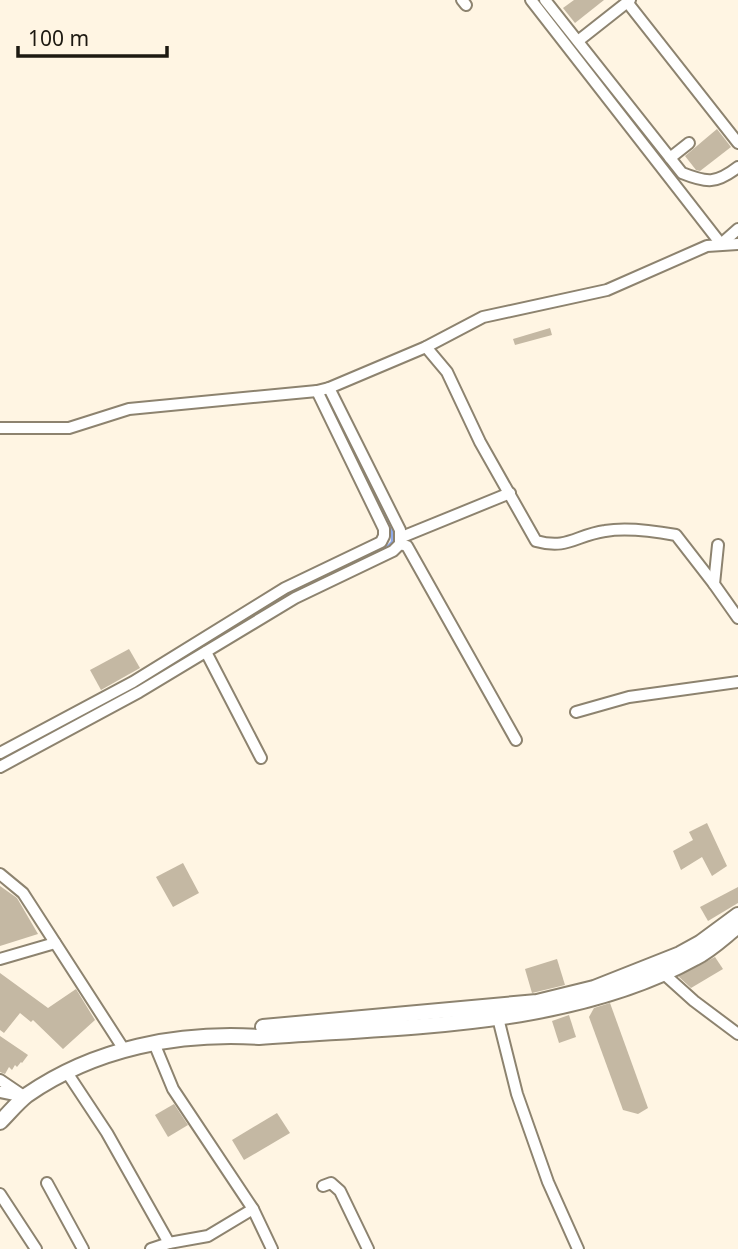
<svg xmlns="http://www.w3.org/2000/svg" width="738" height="1249" viewBox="0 0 738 1249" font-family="'Noto Sans',sans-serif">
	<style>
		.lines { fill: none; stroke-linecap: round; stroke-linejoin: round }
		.stream { stroke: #8faaea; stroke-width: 2.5 }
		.building { fill: #c4b8a3 }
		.minor-casing { stroke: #8d836f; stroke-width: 14 }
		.major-casing { stroke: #8d836f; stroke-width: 18 }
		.minor { stroke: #fff; stroke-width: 10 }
		.major { stroke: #fff; stroke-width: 14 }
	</style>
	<rect width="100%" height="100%" fill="#fff5e3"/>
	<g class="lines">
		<g class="stream">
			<polyline points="146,681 294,591 387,547 392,542 392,529 329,401"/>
			<polyline points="0,760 128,692"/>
		</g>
	</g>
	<g class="building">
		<polygon points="574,0 604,0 575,23 563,8"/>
		<polygon points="717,129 731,147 700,171 696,170 685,156"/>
		<polygon points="550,328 552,335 515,345 513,339"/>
		<polygon points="129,649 140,668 101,690 90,670"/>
		<polygon points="707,823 727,866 712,876 702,857 681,870 673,851 693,840 689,832"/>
		<polygon points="183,863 199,893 173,907 156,877"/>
		<polygon points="0,886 17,898 38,934 0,946"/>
		<polygon points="738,887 738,903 708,921 700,907"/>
		<polygon points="715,957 723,969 691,988 678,976"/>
		<polygon points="557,959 565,985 532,993 525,969"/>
		<polygon points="0,973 48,1008 76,989 95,1020 63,1049 33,1020 31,1022 20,1013 4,1033 0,1030"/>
		<polygon points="610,1003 648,1108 638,1114 623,1110 589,1017 594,1008"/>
		<polygon points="569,1015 576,1037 559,1043 552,1021"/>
		<polygon points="0,1036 28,1055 22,1063 21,1062 17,1067 15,1065 12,1070 9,1067 5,1074 0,1072"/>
		<polygon points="174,1104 188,1125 168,1137 155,1115"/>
		<polygon points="277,1113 290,1133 244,1160 232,1140"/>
	</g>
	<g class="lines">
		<defs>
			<g id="minor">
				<polyline points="462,0 466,5"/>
				<polyline points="531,0 721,244"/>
				<path d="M545 0 682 173C707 183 716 184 738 167"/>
				<polyline points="627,2 738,143"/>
				<polyline points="578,41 630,0"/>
				<polyline points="670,158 689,143"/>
				<polyline points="721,244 738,229"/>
				<path d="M426 347 447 372 480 442 536 541C568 550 576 535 605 531 627 527 654 531 676 535L714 584"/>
				<polyline points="0,428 69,428 129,409 317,391 329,388 426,347 483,317 607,290 707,246 738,244"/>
				<polyline points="402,537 510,493"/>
				<polyline points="400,544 407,546 516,740"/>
				<polyline points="718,545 714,584 738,618"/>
				<polyline points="206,652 261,758"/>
				<polyline points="576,712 629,697 738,682"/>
				<polyline points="0,753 133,682 285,588 381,542 384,536 384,529 317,391"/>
				<polyline points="0,767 139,692 295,598 393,551 400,544 400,530 329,388"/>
				<polyline points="0,874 23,893 123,1048"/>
				<polyline points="0,959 55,943"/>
				<polyline points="664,974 694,1001 738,1034"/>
				<polyline points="498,1018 517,1094 548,1182 578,1249"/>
				<polyline points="154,1043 173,1089 253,1209 272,1249"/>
				<polyline points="66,1071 107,1133 169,1243"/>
				<polyline points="0,1080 25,1097 0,1092"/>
				<polyline points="47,1183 83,1249"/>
				<polyline points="323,1186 331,1183 340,1191 368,1249"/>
				<polyline points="0,1194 36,1249"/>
				<polyline points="151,1249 169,1243 208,1236 253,1209"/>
			</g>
			<g id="major">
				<polyline points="263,1027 537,1002 594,988 680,954 700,943 738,915"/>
				<path d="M0 1122C9 1113 17 1103 27 1095 95 1048 178 1032 259 1037 401 1026 569 1028 695 958 711 950 724 937 738 926"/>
			</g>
		</defs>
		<use href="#minor" class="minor-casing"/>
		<use href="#major" class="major-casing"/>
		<use href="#minor" class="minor"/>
		<use href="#major" class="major"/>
	</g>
	<path d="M18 46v10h149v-10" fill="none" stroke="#1d1911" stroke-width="3.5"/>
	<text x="28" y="46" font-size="21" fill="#1d1911" stroke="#fff5e3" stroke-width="5" paint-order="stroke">100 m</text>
</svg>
